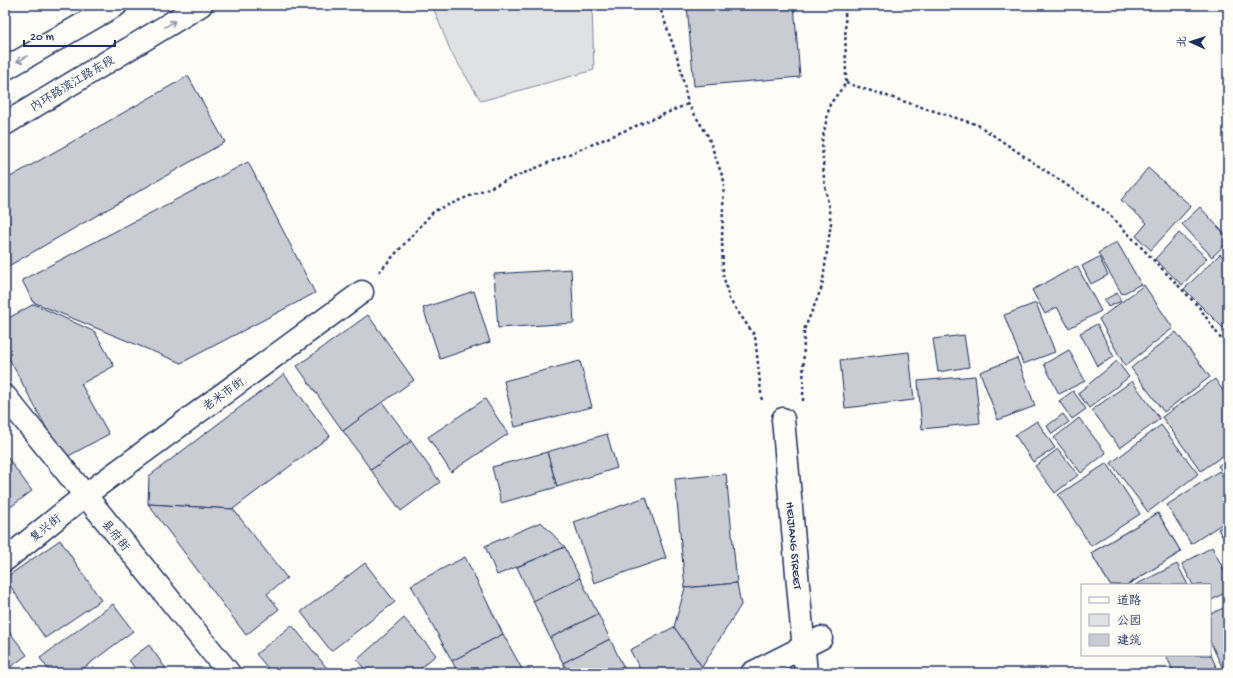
<svg xmlns="http://www.w3.org/2000/svg" width="1233" height="678" viewBox="0 0 1233 678" font-family="'Gochi Hand','LXGW WenKai TC',sans-serif">
	<style>
		.green { fill: #e0e1e3; stroke: #7e88a0 }
		.building { fill: #c9ccd3; stroke: #1b2f5e; fill-rule: evenodd }
		.lines { fill: none; stroke-linecap: round; stroke-linejoin: round }
		.minor-casing { stroke: #1b2f5e; stroke-width: 25 }
		.major-casing { stroke: #1b2f5e; stroke-width: 25 }
		.path { stroke: #1b2f5e; stroke-width: 2.5; stroke-dasharray: 3 3; stroke-linecap: butt }
		.minor { stroke: #fdfcf7; stroke-width: 22 }
		.major { stroke: #fdfcf7; stroke-width: 22 }
		.oneway { stroke: #8c96aa }
		.labels { text-anchor: middle; stroke-width: 4; stroke-linejoin: round; paint-order: stroke }
		.street-label { font-size: 12px; fill: #1b2f5e; stroke: #fdfcf7 }
	</style>
	<rect width="100%" height="100%" fill="#fdfcf7"/>
	<filter id="ink" filterUnits="userSpaceOnUse"><feTurbulence type="fractalNoise" baseFrequency=".025" numOctaves="2"/><feDisplacementMap in="SourceGraphic" scale="8" xChannelSelector="R" yChannelSelector="G"/><feConvolveMatrix kernelMatrix="1 2 1 2 8 2 1 2 1" color-interpolation-filters="sRGB"/></filter>
	<g filter="url(#ink)">
		<polygon class="green" points="432,5 592,5 594,70 481,101 451,52"/>
		<g class="building">
			<polygon points="687,5 794,5 800,77 694,86"/>
			<polygon points="188,76 225,142 5,268 5,180"/>
			<polygon points="248,162 315,293 181,363 33,302 22,280"/>
			<polygon points="1148,168 1191,206 1151,250 1136,236 1147,223 1121,200"/>
			<polygon points="1200,207 1228,238 1228,242 1212,257 1182,224"/>
			<polygon points="1179,233 1207,258 1182,285 1155,259"/>
			<polygon points="1117,242 1141,284 1122,294 1098,253"/>
			<polygon points="1220,254 1228,262 1228,323 1223,328 1184,289"/>
			<polygon points="1099,257 1108,275 1091,284 1082,266"/>
			<polygon points="1077,266 1101,311 1069,328 1057,307 1045,314 1032,290"/>
			<polygon points="571,269 574,323 498,328 494,274"/>
			<polygon points="1144,285 1173,328 1125,366 1099,319"/>
			<polygon points="474,291 490,342 440,359 423,308"/>
			<polygon points="1117,293 1121,301 1108,307 1104,300"/>
			<polygon points="1036,303 1055,352 1023,364 1004,315"/>
			<polygon points="34,304 95,332 114,366 81,384 109,434 63,459 5,351 5,320"/>
			<polygon points="368,315 414,380 343,431 297,366"/>
			<polygon points="1097,324 1114,357 1097,366 1080,333"/>
			<polygon points="1176,332 1210,377 1164,412 1131,368"/>
			<polygon points="964,335 969,367 938,372 933,339"/>
			<polygon points="1069,350 1085,381 1059,394 1044,364"/>
			<polygon points="909,352 914,400 845,408 840,360"/>
			<polygon points="1017,358 1035,406 998,420 980,372"/>
			<polygon points="580,361 592,407 515,427 504,381"/>
			<polygon points="1117,361 1129,377 1089,408 1078,393"/>
			<polygon points="284,374 330,436 233,509 148,504 149,476"/>
			<polygon points="975,376 980,423 922,429 918,381"/>
			<polygon points="1215,379 1228,398 1228,452 1201,471 1162,417"/>
			<polygon points="1132,381 1160,419 1120,448 1092,410"/>
			<polygon points="1073,391 1086,409 1072,419 1059,401"/>
			<polygon points="485,399 508,434 451,472 428,437"/>
			<polygon points="382,402 411,441 371,470 343,431"/>
			<polygon points="1063,414 1069,422 1052,434 1047,426"/>
			<polygon points="1079,418 1106,453 1081,473 1054,438"/>
			<polygon points="1037,421 1055,448 1033,462 1015,435"/>
			<polygon points="1161,425 1198,474 1148,512 1111,463"/>
			<polygon points="607,434 617,468 557,487 547,452"/>
			<polygon points="411,441 440,482 401,511 371,470"/>
			<polygon points="1058,449 1078,475 1055,493 1035,466"/>
			<polygon points="547,452 557,487 501,503 492,467"/>
			<polygon points="5,454 32,491 5,511"/>
			<polygon points="1228,459 1228,480 1218,466"/>
			<polygon points="1107,463 1140,514 1091,546 1058,495"/>
			<polygon points="1219,471 1228,485 1228,520 1191,544 1167,505"/>
			<polygon points="726,474 737,583 685,588 675,479"/>
			<polygon points="646,497 666,558 594,583 574,522"/>
			<polygon points="148,504 233,509 287,578 267,594 279,609 246,635"/>
			<path d="M1158 513 1181 552 1127 585H1110L1091 553ZM1151 536 1159 548 1152 552 1145 540Z"/>
			<polygon points="1158,513 1181,552 1127,585 1110,585 1091,553"/>
			<polygon points="541,522 565,547 497,575 485,546"/>
			<polygon points="1228,523 1228,547 1218,529"/>
			<polygon points="60,540 101,600 45,638 5,578"/>
			<polygon points="565,547 580,578 533,601 517,567"/>
			<polygon points="1212,547 1228,578 1228,591 1210,601 1210,585 1193,585 1182,564"/>
			<polygon points="465,557 503,634 452,661 411,585"/>
			<polygon points="365,563 395,602 331,651 301,612"/>
			<polygon points="1177,564 1188,585 1135,585"/>
			<polygon points="580,578 598,614 550,638 533,601"/>
			<polygon points="737,583 741,605 702,667 674,627 685,588"/>
			<polygon points="113,604 133,631 77,673 51,673 40,658"/>
			<polygon points="1228,606 1228,664 1222,667 1210,641 1210,614"/>
			<polygon points="598,614 610,639 563,663 550,638"/>
			<polygon points="404,618 436,655 415,673 368,673 357,660"/>
			<polygon points="292,625 331,673 272,673 256,654"/>
			<polygon points="5,626 27,655 5,671"/>
			<polygon points="674,627 702,667 690,673 642,673 630,650"/>
			<polygon points="503,634 522,669 515,673 458,673 452,661"/>
			<polygon points="610,639 623,666 609,673 568,673 563,663"/>
			<polygon points="149,645 169,673 138,673 129,660"/>
			<polygon points="1210,653 1218,671 1214,673 1174,673 1166,655 1210,655"/>
			<polygon points="623,666 627,673 609,673"/>
			<polygon points="30,667 34,673 23,673"/>
		</g>
		<g class="lines">
			<defs>
				<g id="minor">
					<path id="s1" d="M783 419 806 673"/>
					<polyline points="5,560 84,496 362,292"/>
					<polyline points="752,673 821,638"/>
				</g>
				<g id="major">
					<polyline points="5,69 116,5"/>
					<polyline points="5,124 201,5"/>
					<polyline points="5,396 229,673"/>
				</g>
			</defs>
			<use href="#minor" class="minor-casing"/>
			<use href="#major" class="major-casing"/>
			<g class="path">
				<polyline points="659,5 680,65 688,104 708,136 724,181 722,238 723,274 729,299 755,336 762,402"/>
				<polyline points="846,83 978,125 1108,213 1199,307 1228,349"/>
				<polyline points="379,272 434,211 688,104"/>
				<polyline points="803,401 804,330 822,287 831,223 824,179 822,141 830,104 846,83 845,5"/>
			</g>
			<use href="#minor" class="minor"/>
			<use href="#major" class="major"/>
		</g>
		<defs><path id="oneway-shaft" d="M-6 0H5M1.5-3L5.5 0L1.5 3" fill="none" stroke-width="1.6" stroke-linecap="round" stroke-linejoin="round"/></defs>
		<g class="oneway">
			<use href="#oneway-shaft" transform="translate(170 24) rotate(-31)"/>
			<use href="#oneway-shaft" transform="translate(22 59) rotate(150)"/>
		</g>
	</g>
	<g class="labels">
		<g class="street-label">
			<text transform="translate(72 83) rotate(-31)" y="4">内环路滨江路东段</text>
			<text transform="translate(223 394) rotate(-36)" y="4">老米市街</text>
			<text transform="translate(45 528) rotate(-39)" y="4">复兴街</text>
			<text transform="translate(116 535) rotate(51)" y="4">县府街</text>
			<text dy="4" stroke="none"><textPath href="#s1" startOffset="127">HEIJIANG STREET</textPath></text>
		</g>
	</g>
	<rect width="1233" height="678" fill="none" stroke="#fdfcf7" stroke-width="20"/>
	<rect x="10" y="10" width="1213" height="658" fill="none" stroke="#1b2f5e" stroke-width="1.5" filter="url(#ink)"/>
	<rect x="1081" y="584" width="130" height="72" fill="#fdfcf7" stroke="#a3aaba"/>
	<rect x="1089" y="597" width="20" height="6" fill="#fdfcf7" stroke="#a3aaba"/>
	<text x="1117" y="604" font-size="12" fill="#1b2f5e">道路</text>
	<rect x="1089" y="614" width="20" height="12" fill="#e0e1e3" stroke="#a3aaba"/>
	<text x="1117" y="624" font-size="12" fill="#1b2f5e">公园</text>
	<rect x="1089" y="634" width="20" height="12" fill="#c9ccd3" stroke="#a3aaba"/>
	<text x="1117" y="644" font-size="12" fill="#1b2f5e">建筑</text>
	<g transform="translate(1191 42) rotate(273)" stroke="#fdfcf7" stroke-width="3" paint-order="stroke">
	<path d="M0-3L7 15L0 10L-7 15Z" fill="#1b2f5e"/>
	<text y="-6" font-size="11" font-weight="bold" text-anchor="middle" fill="#1b2f5e">北</text>
	</g>
	<path d="M24 40v6h91v-6" fill="none" stroke="#1b2f5e" stroke-width="2"/>
	<text x="30" y="40" font-size="12" fill="#1b2f5e" stroke="#fdfcf7" stroke-width="3" paint-order="stroke">20 m</text>
</svg>
